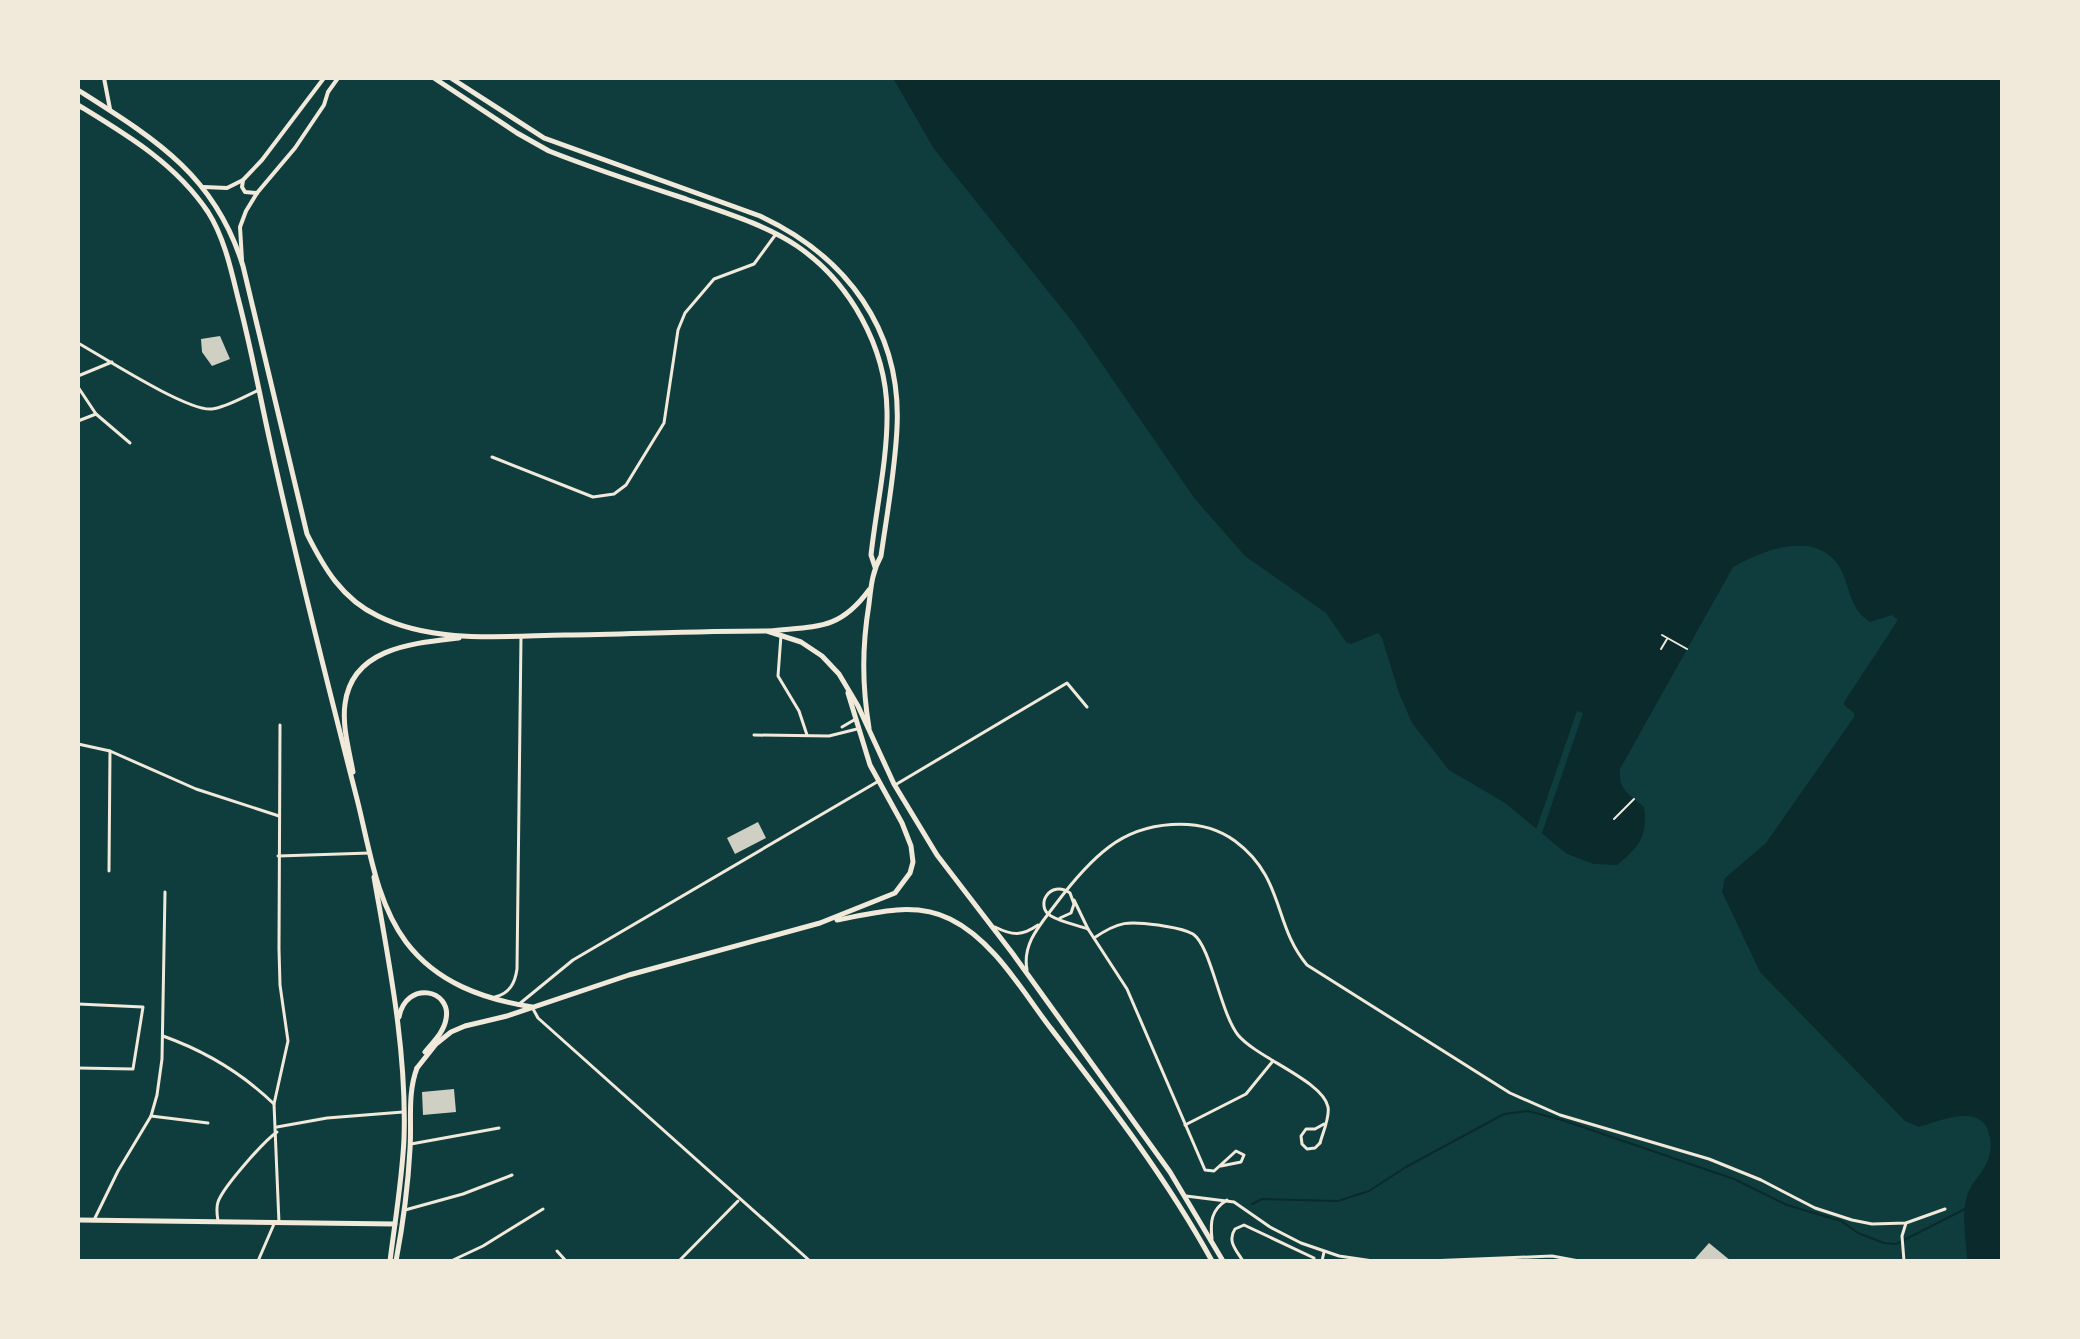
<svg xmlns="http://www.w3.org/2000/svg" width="2080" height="1339" viewBox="0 0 2080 1339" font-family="'Titillium Web',sans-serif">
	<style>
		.water { fill: #0a2a2b }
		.pier { fill: #0f3d3e }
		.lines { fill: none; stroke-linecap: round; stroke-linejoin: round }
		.stream { stroke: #0a2a2b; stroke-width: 2 }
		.building { fill: #cfcfc3 }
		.path { stroke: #f1e9da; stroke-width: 2 }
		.minor { stroke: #f1e9da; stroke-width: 3 }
		.tertiary { stroke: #f1e9da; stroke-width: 4 }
		.secondary { stroke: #f1e9da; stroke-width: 5 }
		.primary { stroke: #f1e9da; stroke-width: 5 }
	</style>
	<rect width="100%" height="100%" fill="#0f3d3e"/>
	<path class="water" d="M893 78H2002V1261H1968L1967 1258C1966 1239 1961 1215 1967 1196 1970 1184 1981 1175 1986 1164 1991 1154 1992 1145 1989 1134 1982 1102 1939 1121 1919 1127L1905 1121 1760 972 1722 892 1725 878 1766 843 1854 717V713L1844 705V702L1898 620 1892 615 1870 622C1851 609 1851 594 1843 574 1823 527 1765 549 1733 567L1620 769C1618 790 1629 794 1644 807 1648 837 1639 847 1617 865L1594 864 1567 854 1505 803 1449 770 1412 723 1399 693 1382 638 1378 633 1351 644 1346 642 1326 613 1245 556 1195 499 1075 325 934 149Z"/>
	<polygon class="pier" points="1577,711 1583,713 1542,833 1536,830"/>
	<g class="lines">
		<polyline class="stream" points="1252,1204 1262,1199 1338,1201 1369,1191 1406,1167 1504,1114 1528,1111 1562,1120 1734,1179 1787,1205 1841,1221 1858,1233 1884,1243 1896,1244 1965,1209"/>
	</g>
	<g class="building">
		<polygon points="220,336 230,359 212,366 202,352 201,339"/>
		<polygon points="758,822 766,838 735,854 727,838"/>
		<polygon points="454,1089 456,1112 423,1115 422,1092"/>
		<polygon points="1709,1243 1731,1261 1693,1261"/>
	</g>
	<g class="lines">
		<g class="path">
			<polyline points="1662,635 1687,649"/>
			<polyline points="1661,649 1667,639"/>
			<polyline points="1614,819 1634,799"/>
		</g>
		<g class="minor">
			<path d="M78 343C103 357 188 412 212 409 227 407 245 396 259 390"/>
			<polyline points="78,376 112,362"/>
			<polyline points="78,387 96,414 130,443"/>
			<polyline points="78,421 96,414"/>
			<polyline points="492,457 593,497 614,494 626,485 664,423 678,330 685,313 714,279 754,264 776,234"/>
			<polyline points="781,635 778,676 799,711 807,735"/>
			<polyline points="842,727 854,720"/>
			<polyline points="754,735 829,736 857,729"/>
			<polyline points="78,744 110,751 196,789 279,816"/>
			<polyline points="895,785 1067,683 1087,707"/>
			<polyline points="278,856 370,853"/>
			<polyline points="109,871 110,751"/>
			<polyline points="1074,900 1088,929 1127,989 1205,1170 1214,1171 1236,1151 1244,1155 1241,1162 1221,1166"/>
			<path d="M1060 918 1071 913 1074 904 1070 893C1050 879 1034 906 1051 916 1061 922 1077 925 1088 929"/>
			<path d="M995 927C1013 936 1022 936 1038 925"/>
			<path d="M1094 938C1119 921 1128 921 1158 925 1169 927 1183 928 1193 934 1211 946 1220 1012 1238 1035 1257 1058 1323 1081 1328 1107 1330 1117 1323 1132 1320 1143"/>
			<path d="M1027 970C1022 944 1040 925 1055 905 1070 885 1089 862 1109 847 1143 821 1200 815 1235 841 1285 878 1273 925 1307 965L1510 1093 1560 1115 1709 1159 1761 1180 1815 1208 1852 1220 1872 1224 1906 1223 1945 1209"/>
			<path d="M495 997C510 993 515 983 517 969L521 636"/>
			<polyline points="78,1004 143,1007 133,1069 78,1068"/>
			<polyline points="518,1005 573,960 877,782"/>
			<polyline points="532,1007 538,1018 810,1261"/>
			<path d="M163 1036C205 1051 242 1073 274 1104L279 1223"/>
			<polyline points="274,1104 288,1041 280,985 279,949 280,725"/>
			<polyline points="151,1116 208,1123"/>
			<polyline points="1185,1125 1246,1094 1273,1061"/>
			<polyline points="277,1127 327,1118 403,1112"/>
			<polyline points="1320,1143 1315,1148 1307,1149 1302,1144 1301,1136 1306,1129 1315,1129 1324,1124"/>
			<polyline points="411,1144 499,1128"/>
			<polyline points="1186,1196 1234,1202 1270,1227 1301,1243 1339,1256 1373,1261"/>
			<polyline points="405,1210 463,1194 512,1175"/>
			<polyline points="94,1220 118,1171 151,1116 157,1095 162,1059 165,892"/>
			<path d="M218 1221C217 1215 216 1208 218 1202 223 1187 264 1141 277 1132"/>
			<path d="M1212 1239C1210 1222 1211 1210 1227 1200"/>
			<polyline points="557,1251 566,1261"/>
			<polyline points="258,1261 274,1224"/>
			<polyline points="451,1261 483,1246 543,1209"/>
			<polyline points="679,1261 738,1201"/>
			<path d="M1243 1261C1236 1250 1227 1241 1235 1229L1244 1225 1314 1258"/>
			<polyline points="1322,1261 1324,1252"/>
			<polyline points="1428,1261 1552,1256 1579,1261"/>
			<polyline points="1904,1261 1902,1236 1906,1223"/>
		</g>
		<g class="tertiary">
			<polyline points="104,78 110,109"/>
			<polyline points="243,180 242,187 245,192 257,193"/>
			<polyline points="204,187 227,188 243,180 262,160 324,78"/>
			<polyline points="242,260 240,227 246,211 257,193 295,148 324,105 328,92 338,78"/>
		</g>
		<g class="secondary">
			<path d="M434 78 517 133 549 151C594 169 640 184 686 199 723 212 764 224 797 246 850 282 886 347 887 411 888 457 876 509 871 555L875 567"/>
			<path d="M451 78 544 138 760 216C846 256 902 330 897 428 895 471 887 514 881 556 872 572 871 587 869 604 862 647 862 684 869 728"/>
			<path d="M769 631C816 626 839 631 869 590"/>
			<polyline points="78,1220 395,1224"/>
		</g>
		<g class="primary">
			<path d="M78 90C155 139 215 175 243 266L307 534C324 568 342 599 378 616 434 644 504 636 565 635 632 634 699 631 767 631L801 642 822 656 839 674 858 706 894 784 937 855 1013 954 1170 1172 1223 1261"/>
			<path d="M78 105C127 135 175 163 208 212 224 237 231 269 238 298 251 347 260 397 271 446 297 564 327 682 357 799 369 846 376 902 406 942 437 983 483 999 532 1007"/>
			<path d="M353 772C349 750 342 726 345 704 352 647 415 643 459 638"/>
			<path d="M374 877C389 963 407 1051 404 1139 402 1180 395 1221 390 1261"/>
			<path d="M837 920C874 913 914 901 950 919 993 940 1021 989 1049 1026 1107 1101 1166 1177 1212 1261"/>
			<path d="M399 1017C406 980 452 989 446 1019 444 1032 433 1042 425 1052"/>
			<polyline points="417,1068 436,1044 451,1032 465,1026 507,1016 629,975 820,923 895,893 910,873 913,862 911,846 902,823 870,765 848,693"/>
			<path d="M396 1261C403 1224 408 1187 410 1149 412 1122 407 1094 417 1068"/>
		</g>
	</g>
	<rect width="2080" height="1339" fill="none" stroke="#f1e9da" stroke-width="160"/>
</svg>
